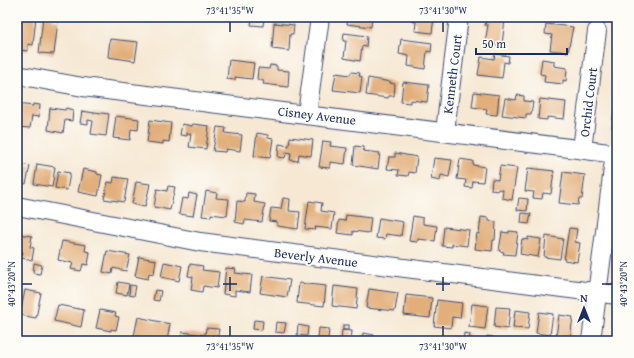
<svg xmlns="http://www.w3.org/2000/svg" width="634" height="358" viewBox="0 0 634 358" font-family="'Gentium Book Plus',serif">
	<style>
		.building { fill: #e2ae79 }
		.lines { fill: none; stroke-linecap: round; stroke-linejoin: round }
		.minor-casing { stroke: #3c4b70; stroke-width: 20 }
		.minor { stroke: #fff; stroke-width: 18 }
		.ticks { fill: none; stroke: #1b2f5e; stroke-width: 1.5 }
		.labels { text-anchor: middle; stroke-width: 4; stroke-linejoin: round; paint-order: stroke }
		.street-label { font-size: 13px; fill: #1b2f5e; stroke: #fdfcf7 }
		.neatline { fill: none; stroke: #1b2f5e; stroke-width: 1.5 }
		.ticks-label { font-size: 10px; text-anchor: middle; fill: #1b2f5e }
	</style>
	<rect width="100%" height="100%" fill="#fdfcf7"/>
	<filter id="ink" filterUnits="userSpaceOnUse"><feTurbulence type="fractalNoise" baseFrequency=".025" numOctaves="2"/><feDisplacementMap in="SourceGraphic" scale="8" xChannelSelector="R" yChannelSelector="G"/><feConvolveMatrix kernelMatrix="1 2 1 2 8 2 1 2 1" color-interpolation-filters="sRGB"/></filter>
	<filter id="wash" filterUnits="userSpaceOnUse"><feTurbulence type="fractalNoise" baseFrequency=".012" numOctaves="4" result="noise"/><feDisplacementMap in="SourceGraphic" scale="16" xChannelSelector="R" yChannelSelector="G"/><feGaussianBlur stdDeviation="0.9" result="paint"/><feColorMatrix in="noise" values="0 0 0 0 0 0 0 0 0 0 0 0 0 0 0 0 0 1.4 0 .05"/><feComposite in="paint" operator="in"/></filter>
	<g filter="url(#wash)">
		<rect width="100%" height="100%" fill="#f6e8d3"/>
		<g id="blocks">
			<g class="building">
				<polygon points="21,17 36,17 33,45 28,44 28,51 18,50"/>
				<polygon points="43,17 53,17 53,20 58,21 54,54 39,53"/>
				<polygon points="252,17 264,18 263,26 251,25"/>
				<polygon points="348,17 372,17 371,27 347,24"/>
				<polygon points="412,17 434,17 432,33 415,31 416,22 412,21"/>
				<polygon points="487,17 505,19 502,45 485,43 488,25 485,25"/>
				<polygon points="274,23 294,25 293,34 290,34 289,51 272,49"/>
				<polygon points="546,24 573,27 568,52 550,50 552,35 545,34"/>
				<polygon points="344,33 367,36 366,47 362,46 360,61 344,58 346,41 343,41"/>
				<polygon points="110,39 138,42 135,61 108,57"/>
				<polygon points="401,39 432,43 431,52 427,51 425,69 408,66 409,56 399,54"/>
				<polygon points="495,54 509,56 508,63 504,62 502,78 478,75 481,57 494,59"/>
				<polygon points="542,59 554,61 554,66 567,68 566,81 563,80 563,84 544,82 545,75 540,74"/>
				<polygon points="229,60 254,63 252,79 235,77 235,80 227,79"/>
				<polygon points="270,65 277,66 277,70 289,71 288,87 263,84 264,81 257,80 258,68 269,69"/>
				<polygon points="351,72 360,73 359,76 362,77 360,93 333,90 336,73 350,75"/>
				<polygon points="368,78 391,82 390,83 395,84 394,96 389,96 388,98 366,95"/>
				<polygon points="403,82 429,85 427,102 410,100 410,103 401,102"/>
				<polygon points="474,92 499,95 497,115 486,114 487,109 472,107"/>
				<polygon points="517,95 524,96 524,101 533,102 531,114 526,114 526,118 502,115 505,98 516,100"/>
				<polygon points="540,99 566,102 564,119 547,117 547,120 538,119"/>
				<polygon points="17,104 33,106 33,104 40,105 39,117 32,116 30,128 17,127"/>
				<polygon points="50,108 65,110 66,108 73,110 72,121 65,120 63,133 48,130"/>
				<polygon points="82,111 94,113 94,112 109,114 106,136 91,134 93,121 88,120 88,124 80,123"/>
				<polygon points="614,111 617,111 617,129 612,128"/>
				<polygon points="116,116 139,119 138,130 131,129 130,140 113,138"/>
				<polygon points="150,120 171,123 169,142 163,141 163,144 147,142"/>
				<polygon points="182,124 192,126 193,124 209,126 206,149 189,147 191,134 187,133 187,136 180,135"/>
				<polygon points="217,127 226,128 225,133 242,135 240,151 226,149 225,152 213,151"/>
				<polygon points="257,133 268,135 268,138 273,139 270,158 254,156"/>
				<polygon points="290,137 313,140 311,156 299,154 298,161 290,160 291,153 286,152 285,158 278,157 279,144 289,146"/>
				<polygon points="323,141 331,142 330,146 347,148 345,164 330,162 330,168 319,167"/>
				<polygon points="355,146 364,147 363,151 380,153 378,169 353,165"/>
				<polygon points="395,153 417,157 415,173 409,172 408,176 398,175 399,170 387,169 389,157 395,157"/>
				<polygon points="434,158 452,160 449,177 441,175 440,181 431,179"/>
				<polygon points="460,159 473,161 473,165 485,167 483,182 473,181 472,188 465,187 466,180 457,179"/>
				<polygon points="17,163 30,166 26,184 17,182"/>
				<polygon points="37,164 55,167 52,187 34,184"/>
				<polygon points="500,166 517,168 512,200 502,198 503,190 498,189 498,191 491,190 492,179 498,180"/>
				<polygon points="528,168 554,171 551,194 543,193 542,199 533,198 534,192 525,191"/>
				<polygon points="83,169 97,172 97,174 102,175 98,196 78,192"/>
				<polygon points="58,171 70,173 67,190 55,188"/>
				<polygon points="563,172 585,175 582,199 579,199 578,205 559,203"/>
				<polygon points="114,177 128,179 124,202 104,199 108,182 113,183"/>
				<polygon points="136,182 150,184 145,207 132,204"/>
				<polygon points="168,186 175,187 170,210 154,207 157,189 167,191"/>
				<polygon points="206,191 217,193 216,198 229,199 227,216 211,214 211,217 202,216"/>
				<polygon points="189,193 197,195 193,216 179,214 182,198 188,199"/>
				<polygon points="246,193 255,194 254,202 265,204 262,222 245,220 244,224 235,222 237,201 245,202"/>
				<polygon points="283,198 290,199 289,211 300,212 298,229 277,226 277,222 269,221 271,208 281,209"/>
				<polygon points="519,198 528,199 527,211 517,210"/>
				<polygon points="309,201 322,203 321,211 334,213 332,229 315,227 316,230 305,229"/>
				<polygon points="522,213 531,214 529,224 521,223"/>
				<polygon points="346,215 371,218 369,233 353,231 353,235 337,233 339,220 345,221"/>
				<polygon points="413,216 423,218 423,224 437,226 435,241 418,239 417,242 409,241"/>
				<polygon points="481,217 489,218 489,221 496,222 495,240 493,240 492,251 475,249 477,233 479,234"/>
				<polygon points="379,218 403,222 401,236 386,234 385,239 376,238"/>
				<polygon points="444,227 469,230 467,246 452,244 452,247 442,246"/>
				<polygon points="569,228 577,229 575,242 580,243 577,262 564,260"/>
				<polygon points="509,231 518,232 515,255 503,254 504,252 499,251 502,232 509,233"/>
				<polygon points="17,234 32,236 30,247 34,248 32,260 21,258 23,252 17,251"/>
				<polygon points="546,236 563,239 560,259 544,257"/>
				<polygon points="528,237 541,239 538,257 520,254 522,239 528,240"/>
				<polygon points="62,241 86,245 85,251 90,252 88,265 83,264 81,271 71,269 73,263 58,260"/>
				<polygon points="107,251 130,255 126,271 113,268 112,274 103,272"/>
				<polygon points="139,257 156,260 154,274 149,273 148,279 135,276"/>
				<polygon points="164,262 182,266 179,281 161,277"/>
				<polygon points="34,263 42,265 40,274 33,273"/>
				<polygon points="190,264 203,266 202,270 219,272 217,288 203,286 202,292 191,290 193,277 188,276"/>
				<polygon points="226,268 236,269 235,273 252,275 250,292 235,290 235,296 223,294"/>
				<polygon points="263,276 290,280 287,297 260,293"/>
				<polygon points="118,282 129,284 127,295 116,293"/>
				<polygon points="299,283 326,286 324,306 297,303"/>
				<polygon points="130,285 136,286 134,296 129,295"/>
				<polygon points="334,286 358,289 356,309 332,306"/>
				<polygon points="369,289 398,293 395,311 366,308"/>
				<polygon points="17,290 21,291 18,308 17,308"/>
				<polygon points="25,290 41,293 36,318 20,315"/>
				<polygon points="155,290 161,291 159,301 153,300"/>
				<polygon points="406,295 432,298 430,318 404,315"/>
				<polygon points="437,300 462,303 460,318 452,317 451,328 434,326"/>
				<polygon points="472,304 488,306 485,329 469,327"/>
				<polygon points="58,305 84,310 81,327 54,321"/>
				<polygon points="496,307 510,308 508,329 494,327"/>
				<polygon points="100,310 116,313 115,316 119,317 116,330 111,329 111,331 96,328"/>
				<polygon points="515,310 530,312 528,329 513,328"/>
				<polygon points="539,312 553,314 550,335 536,333"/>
				<polygon points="559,315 573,317 570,339 556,337"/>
				<polygon points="138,317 170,324 167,341 141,341 142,338 134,336"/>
				<polygon points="254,320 263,321 262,330 253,329"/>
				<polygon points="276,322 286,323 284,333 275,332"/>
				<polygon points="298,325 308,327 307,336 297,335"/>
				<rect x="343" y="325" width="6" height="5"/>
				<polygon points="206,328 219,329 217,341 181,341 182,332 205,335"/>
				<polygon points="319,328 329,329 328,339 318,338"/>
				<polygon points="342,330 352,331 351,341 341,341"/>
				<polygon points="363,333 374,335 373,341 362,341"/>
				<polygon points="464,333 470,334 469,341 463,341"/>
				<polygon points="385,336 394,337 394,341 385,341"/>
				<polygon points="487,336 493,337 493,341 486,341"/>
			</g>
		</g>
	</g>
	<g filter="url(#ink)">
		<use href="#blocks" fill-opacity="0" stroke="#3c4b70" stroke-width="1"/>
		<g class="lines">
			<defs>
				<g id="minor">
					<polyline points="17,75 83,87 617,154"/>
					<polyline points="307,114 320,17"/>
					<polyline points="445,131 459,17"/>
					<polyline points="582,149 597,31"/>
					<polyline points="17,206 200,242 617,295"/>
					<polyline points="591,341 615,153"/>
				</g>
			</defs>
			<use href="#minor" class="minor-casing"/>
			<use href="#minor" class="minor"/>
		</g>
	</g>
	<path class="ticks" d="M230 22V32M443 22V32M230 277V291M443 277V291M22 284H32M223 284H237M436 284H450M602 284H612M230 326V336M443 326V336"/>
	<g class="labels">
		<g class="street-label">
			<text transform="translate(452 74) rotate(-83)" y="5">Kenneth Court</text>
			<text transform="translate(588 102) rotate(-83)" y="5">Orchid Court</text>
			<text transform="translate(317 115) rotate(7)" y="5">Cisney Avenue</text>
			<text transform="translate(316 257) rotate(7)" y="5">Beverly Avenue</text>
		</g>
	</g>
	<rect width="634" height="358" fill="none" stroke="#fdfcf7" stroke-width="44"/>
	<g transform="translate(584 308)" stroke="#fdfcf7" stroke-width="3" paint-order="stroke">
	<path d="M0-3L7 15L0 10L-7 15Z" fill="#1b2f5e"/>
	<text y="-6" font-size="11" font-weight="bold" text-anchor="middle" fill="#1b2f5e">N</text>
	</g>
	<path d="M476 48v6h91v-6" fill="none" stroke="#1b2f5e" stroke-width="2"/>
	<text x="482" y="48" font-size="12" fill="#1b2f5e" stroke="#fdfcf7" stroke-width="3" paint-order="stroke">50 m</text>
	<rect x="22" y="22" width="590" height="314" class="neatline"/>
	<g class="ticks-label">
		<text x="230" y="14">73°41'35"W</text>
		<text x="443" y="14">73°41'30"W</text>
		<text transform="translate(11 284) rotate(-90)" y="4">40°43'20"N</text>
		<text transform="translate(623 284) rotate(-90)" y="4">40°43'20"N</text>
		<text x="230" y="350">73°41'35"W</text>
		<text x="443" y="350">73°41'30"W</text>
	</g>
</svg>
